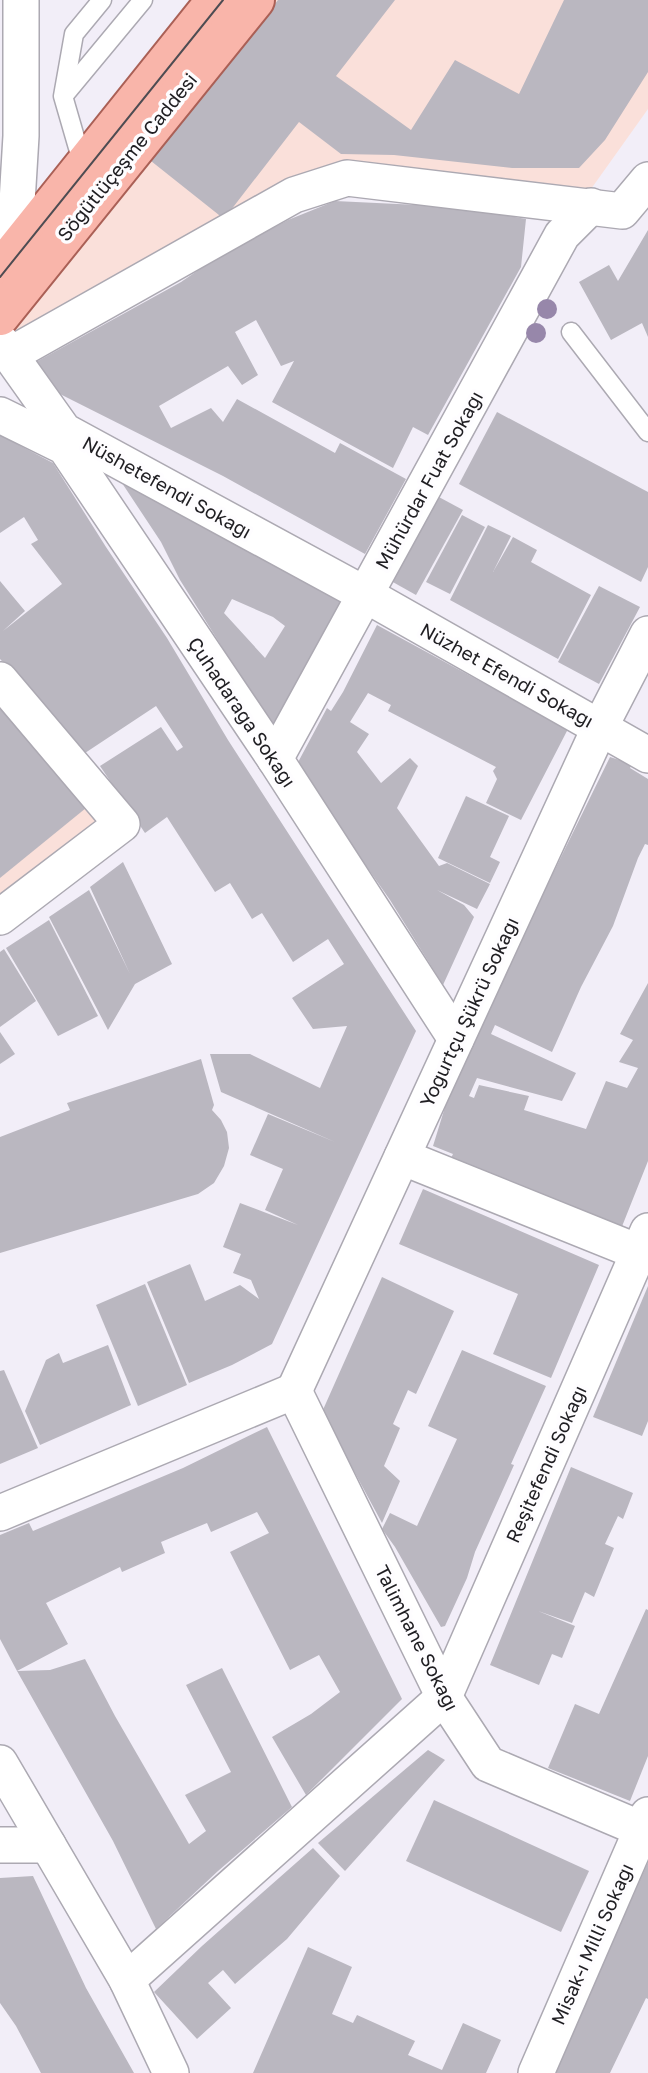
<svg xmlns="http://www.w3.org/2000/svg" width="648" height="2073" viewBox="0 0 648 2073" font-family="'Golos Text',sans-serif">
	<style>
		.commercial { fill: #fae0da }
		.building { fill: #bab7c0; fill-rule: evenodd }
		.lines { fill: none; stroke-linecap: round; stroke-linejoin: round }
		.lane-casing { stroke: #aca9b2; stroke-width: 21 }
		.street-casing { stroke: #aca9b2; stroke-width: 38 }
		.primary-casing { stroke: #aa6056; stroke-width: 42 }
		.lane { stroke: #fff; stroke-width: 18 }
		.street { stroke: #fff; stroke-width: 35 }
		.primary { stroke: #f9b5aa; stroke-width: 38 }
		.tram { stroke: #4e4c52; stroke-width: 2 }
		.tree { fill: #9787aa }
		.labels { text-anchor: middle; stroke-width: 7; stroke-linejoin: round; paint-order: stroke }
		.street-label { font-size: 19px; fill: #1f1e22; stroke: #fefdff }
	</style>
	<rect width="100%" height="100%" fill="#f2eef8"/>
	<g class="commercial">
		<polygon points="275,0 648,0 648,109 586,196 346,169 13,343 6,333"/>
		<polygon points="0,694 109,823 0,906"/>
	</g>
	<g class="building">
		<polygon points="278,0 395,0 336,76 411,130 455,60 519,94 564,0 648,0 648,72 605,140 579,168 512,168 394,155 341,154 299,122 224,219 151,161"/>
		<polygon points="335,201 460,207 526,219 521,267 428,435 413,427 393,468 272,402 294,361 281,366 256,320 235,332 258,375 242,385 228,366 159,406 171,428 211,408 223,422 237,399 335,453 340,443 406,479 365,554 223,476 50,389 36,362 181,282 219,256 288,220"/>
		<polygon points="648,230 648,337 642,323 611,340 579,282 609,265 618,281"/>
		<polygon points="497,412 648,492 648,567 641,582 459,484"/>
		<polygon points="0,435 53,463 106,547 167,638 228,740 416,1031 272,1344 232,1365 189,1383 147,1282 190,1264 205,1301 240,1285 259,1299 251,1280 233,1273 241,1254 223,1247 240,1203 298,1225 265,1210 283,1169 250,1155 268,1114 335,1142 221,1092 210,1054 250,1054 320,1088 347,1026 313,1029 292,998 344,964 328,939 293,962 262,913 252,919 230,883 215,892 167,817 145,833 100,766 161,727 177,751 183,747 156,706 82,755 49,712 0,659 0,581 25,611 3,631 62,584 31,544 38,540 24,517 0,533"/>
		<path d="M118 477 345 600 274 730 180 580 161 542ZM232 599 273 617 285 626 265 658 224 613Z"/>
		<polygon points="437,496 463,510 416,595 391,581"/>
		<polygon points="462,515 485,527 450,594 426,582"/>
		<polygon points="488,525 511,536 493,572 513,537 537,550 531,562 591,595 558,659 450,600"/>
		<polygon points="599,586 640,607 599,684 558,662"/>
		<polygon points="377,625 568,729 521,820 486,803 497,779 493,771 496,767 388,711 391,705 368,693 350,722 369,734 357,752 381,783 410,758 418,766 397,808 439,866 447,863 490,884 477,909 437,890 464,905 474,917 443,985 390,900 296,766 327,708 331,711 343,692"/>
		<polygon points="0,704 86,808 0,878"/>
		<polygon points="610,757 632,764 630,768 648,779 648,845 645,844 638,858 613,926 581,987 552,1052 495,1025 491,1034 576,1073 562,1101 477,1078 469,1096 474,1098 479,1085 529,1096 524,1110 586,1129 606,1081 627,1088 638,1068 619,1062 633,1040 620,1034 648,983 648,1161 619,1234 450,1160 453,1154 433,1146 450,1091 513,955"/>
		<polygon points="466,796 509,816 490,857 500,862 490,883 438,858"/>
		<polygon points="123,862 172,964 135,984 108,1030 49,917 89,890 130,974 90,887"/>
		<polygon points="49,920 98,1016 58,1036 6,948"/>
		<polygon points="4,949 36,1001 0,1027 0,952"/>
		<polygon points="0,1032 15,1054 0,1064"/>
		<polygon points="201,1059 214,1105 212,1110 221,1120 227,1132 229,1148 224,1166 214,1183 198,1194 0,1253 0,1137 70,1110 67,1103"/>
		<polygon points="423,1189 599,1265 551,1378 493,1354 518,1294 399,1244"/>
		<polygon points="382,1277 454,1311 416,1394 408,1390 393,1424 400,1428 384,1466 400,1481 382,1523 322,1412"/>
		<polygon points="145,1284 187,1385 138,1406 96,1305"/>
		<polygon points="648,1286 648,1421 642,1436 593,1417"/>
		<polygon points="108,1345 131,1405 40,1445 25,1411 46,1360 59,1353 63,1363"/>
		<polygon points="462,1350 546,1386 511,1464 514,1465 475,1552 467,1578 445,1626 441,1627 395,1547 382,1529 390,1513 417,1526 457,1439 428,1426"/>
		<polygon points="4,1370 38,1448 0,1464 0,1371"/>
		<polygon points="267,1427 402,1699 306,1795 272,1737 311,1714 340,1692 319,1655 290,1670 230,1552 269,1533 257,1512 211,1532 207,1523 161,1542 165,1553 122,1572 120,1567 46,1603 68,1644 17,1671 0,1639 0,1535 29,1523 33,1531 183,1468"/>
		<polygon points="571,1467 633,1493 623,1519 618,1516 605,1544 614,1548 594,1597 585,1592 572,1623 538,1611 575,1626 562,1658 552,1654 539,1685 490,1665"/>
		<polygon points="646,1609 648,1610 648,1756 630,1801 548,1768 575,1704 599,1714"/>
		<polygon points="85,1659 115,1716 189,1844 206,1831 185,1795 231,1772 186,1685 222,1668 292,1807 218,1871 156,1929 113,1841 17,1671 50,1670"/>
		<polygon points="428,1750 445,1760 345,1871 318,1843"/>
		<polygon points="434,1800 589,1871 561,1932 406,1861"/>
		<polygon points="313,1848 340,1876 287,1939 235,1984 223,1970 208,1983 231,2008 197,2039 154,1992 202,1946"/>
		<polygon points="648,1862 648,1999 646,1998 610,2073 555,2073"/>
		<polygon points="33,1876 86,1988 134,2073 41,2073 16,2026 0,2003 0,1878"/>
		<polygon points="308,1947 352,1967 332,2014 353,2023 357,2015 415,2041 408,2055 442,2070 463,2023 501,2040 486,2073 253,2073"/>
	</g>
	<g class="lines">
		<defs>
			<g id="lane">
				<polyline points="65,94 143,0"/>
				<polyline points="83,165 63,96 74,34 102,0"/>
				<polyline points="571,332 648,432"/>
			</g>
			<g id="street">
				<polyline points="14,252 21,136 21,0"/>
				<polyline points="0,341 64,431 366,595 648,755"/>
				<polyline points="10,355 294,195 347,178 622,211 648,180"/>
				<polyline points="0,415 65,447 275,759 456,1039"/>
				<polyline points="0,680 122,824 0,917"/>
				<polyline points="275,759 562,235 591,206"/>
				<polyline points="402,1157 648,1256"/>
				<polyline points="294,1391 600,727 648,634"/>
				<polyline points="294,1391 444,1697 488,1764 648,1832"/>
				<polyline points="0,1513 294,1391"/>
				<polyline points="0,1763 127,1980 171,2073"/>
				<polyline points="0,1845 48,1845"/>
				<polyline points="127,1980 444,1697 648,1231"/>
				<polyline points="536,2073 648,1815"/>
			</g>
			<g id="primary">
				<polyline points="0,270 216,0"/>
				<polyline points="0,316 255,0"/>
			</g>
		</defs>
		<use href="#lane" class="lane-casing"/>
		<use href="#street" class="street-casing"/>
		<use href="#primary" class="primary-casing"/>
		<use href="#lane" class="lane"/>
		<use href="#street" class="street"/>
		<use href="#primary" class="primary"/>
		<polyline class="tram" points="0,277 223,0"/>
	</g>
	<g class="tree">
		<circle cx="547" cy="309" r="10"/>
		<circle cx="536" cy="333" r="10"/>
	</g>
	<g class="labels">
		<g class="street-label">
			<text transform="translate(127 157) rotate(-51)" y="7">Söğütlüçeşme Caddesi</text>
			<text transform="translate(429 480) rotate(-61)" y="7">Mühürdar Fuat Sokağı</text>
			<text transform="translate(167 487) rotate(29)" y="7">Nüshetefendi Sokağı</text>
			<text transform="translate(507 675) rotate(29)" y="7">Nüzhet Efendi Sokağı</text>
			<text transform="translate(242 712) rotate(56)" y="7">Çuhadarağa Sokağı</text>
			<text transform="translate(469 1012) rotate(-65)" y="7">Yoğurtçu Şükrü Sokağı</text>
			<text transform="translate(546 1464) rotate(-66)" y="7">Reşitefendi Sokağı</text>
			<text transform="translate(417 1638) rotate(63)" y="7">Talimhane Sokağı</text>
			<text transform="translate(592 1944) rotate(-66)" y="7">Misak-ı Milli Sokağı</text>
		</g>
	</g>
</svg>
